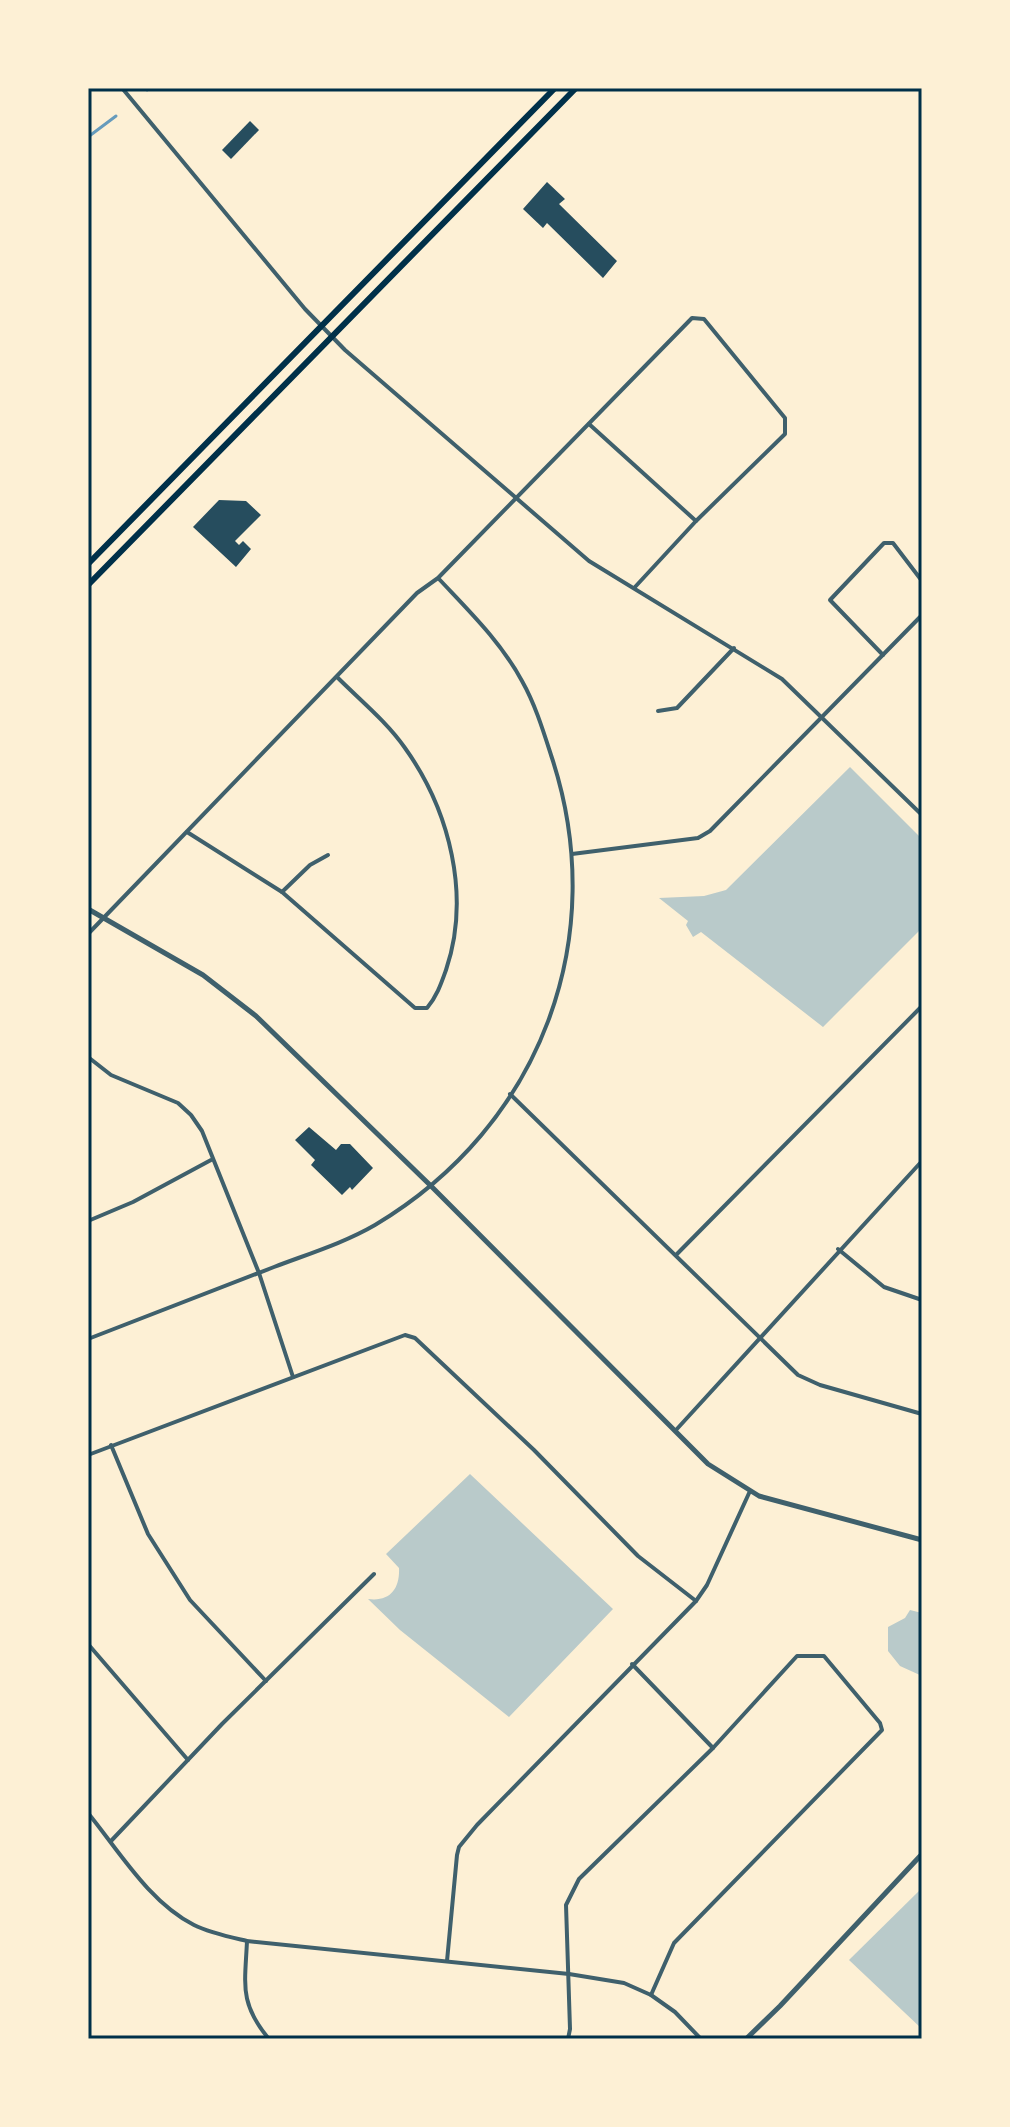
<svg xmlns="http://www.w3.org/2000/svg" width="1010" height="2127" viewBox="0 0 1010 2127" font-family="'Fira Sans Condensed',sans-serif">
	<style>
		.green { fill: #b9caca }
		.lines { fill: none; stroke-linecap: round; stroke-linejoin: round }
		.stream { stroke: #669bbc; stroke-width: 3 }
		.building { fill: #264d5e }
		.minor { stroke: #3f606c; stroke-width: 4 }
		.tertiary { stroke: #3f606c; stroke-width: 5 }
		.secondary { stroke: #003049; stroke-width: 6 }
		.neatline { fill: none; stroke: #003049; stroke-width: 3 }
	</style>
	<rect width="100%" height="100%" fill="#fdf0d5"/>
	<g class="green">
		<polygon points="850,767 922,839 922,928 823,1027 701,932 693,937 686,925 688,921 659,898 704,896 726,890"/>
		<path d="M470 1474 613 1609 509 1717 400 1630 368 1599C390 1602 400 1589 399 1568L386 1554Z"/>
		<polygon points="910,1610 922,1613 922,1676 900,1666 888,1651 888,1627 905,1618"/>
		<polygon points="922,1888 922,2029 849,1960"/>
	</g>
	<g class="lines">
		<g class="stream">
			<polyline points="147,90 150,88"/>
			<polyline points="88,137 116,116"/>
		</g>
	</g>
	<g class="building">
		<polygon points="250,121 259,130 231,159 222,150"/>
		<polygon points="547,182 565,199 559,204 617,261 603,278 547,223 543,228 523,209"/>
		<polygon points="219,500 246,501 261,515 235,541 239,545 243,541 251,549 236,567 193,527"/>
		<polygon points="309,1127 336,1150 341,1144 350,1144 373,1168 352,1190 350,1187 342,1195 311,1165 315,1160 295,1140"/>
	</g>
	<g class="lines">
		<g class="minor">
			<polyline points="122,88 305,309 345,350 589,561 782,679 922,815"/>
			<polyline points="589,424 696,521"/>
			<polyline points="883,655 830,600 884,543 893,543 922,581"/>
			<polyline points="658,711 677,708 734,648"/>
			<path d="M187 832 282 892 415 1008H427C437 996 441 984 446 970 471 896 450 811 405 748 387 722 360 700 337 677"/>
			<polyline points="572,854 698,838 710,831 922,615"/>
			<polyline points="282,892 310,865 328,855"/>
			<polyline points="88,934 417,593 438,578 692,318 704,319 785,418 785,434 696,521 635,587"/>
			<polyline points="88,1057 111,1075 178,1103 191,1115 202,1131 259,1273 293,1377"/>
			<polyline points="510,1094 798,1375 820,1385 922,1414"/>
			<polyline points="88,1221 133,1202 211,1160"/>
			<polyline points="838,1249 884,1287 922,1300"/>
			<polyline points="676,1255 922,1006"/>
			<path d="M88 1339C150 1315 212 1291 274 1267 308 1254 344 1243 375 1225 541 1126 612 937 551 755 543 730 535 704 522 681 501 642 469 611 439 579"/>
			<polyline points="676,1430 922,1161"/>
			<polyline points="111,1445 148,1534 190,1600 266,1681"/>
			<polyline points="88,1455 405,1335 415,1338 534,1450 638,1556 696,1601"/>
			<polyline points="88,1644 188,1760"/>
			<polyline points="632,1664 713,1748"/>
			<path d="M88 1813C119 1851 149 1902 194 1925 210 1933 230 1937 247 1941L569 1974 624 1983 651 1995 675 2012 701 2039"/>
			<polyline points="111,1841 222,1724 374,1574"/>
			<path d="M247 1941C245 1985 239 2003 269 2039"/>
			<polyline points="447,1961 457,1855 459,1847 477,1825 696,1601 707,1585 750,1491"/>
			<polyline points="568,2039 570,2029 566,1905 579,1879 713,1748 797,1656 824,1656 880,1723 882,1730 674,1943 651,1995"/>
		</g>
		<g class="tertiary">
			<polyline points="88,909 203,975 256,1016 430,1185 708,1464 759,1496 922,1540"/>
			<polyline points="746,2039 780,2006 922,1854"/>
		</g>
		<g class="secondary">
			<polyline points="88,564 555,88"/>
			<polyline points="88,585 576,88"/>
		</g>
	</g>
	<rect width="1010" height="2127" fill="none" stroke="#fdf0d5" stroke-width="180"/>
	<rect x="90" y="90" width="830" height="1947" class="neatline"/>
</svg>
